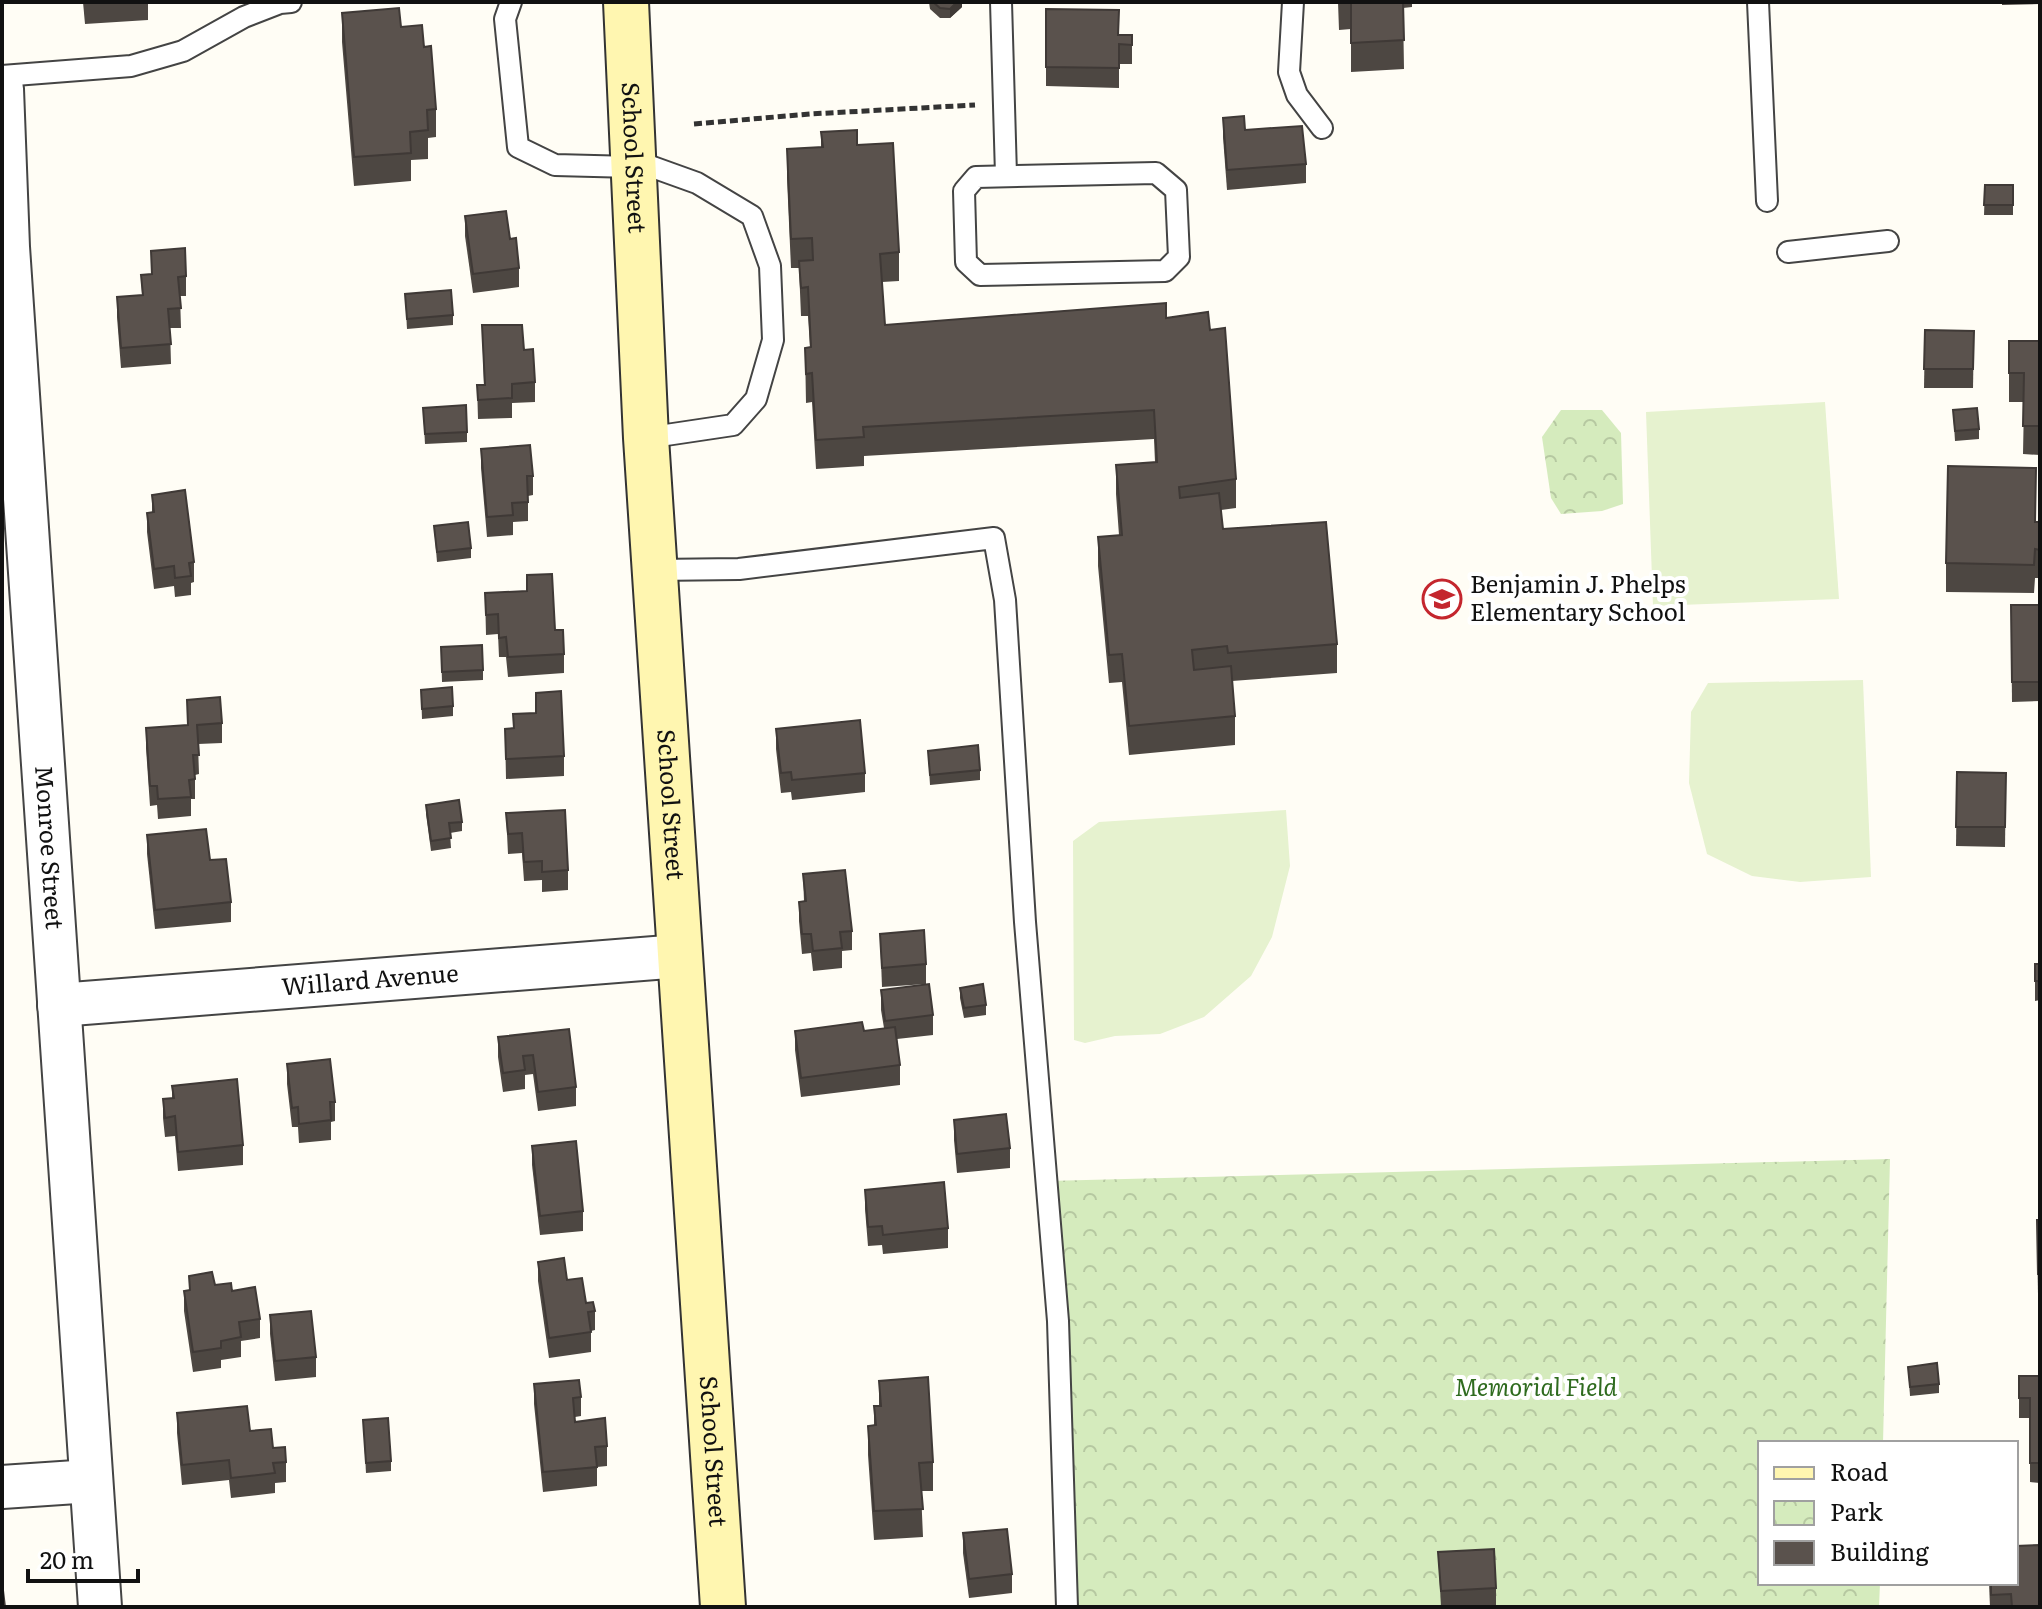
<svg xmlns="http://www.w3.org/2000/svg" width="2042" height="1609" viewBox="0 0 2042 1609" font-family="Literata,serif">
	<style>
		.park { fill: url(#park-crowns) }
		.pitch { fill: #e6f2cf }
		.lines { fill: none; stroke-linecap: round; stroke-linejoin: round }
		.lane-casing { stroke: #444; stroke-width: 24 }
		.street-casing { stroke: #444; stroke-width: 46 }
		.secondary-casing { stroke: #333; stroke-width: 48 }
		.path { stroke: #333; stroke-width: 5; stroke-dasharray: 8 4; stroke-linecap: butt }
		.lane { stroke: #fff; stroke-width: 20 }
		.street { stroke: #fff; stroke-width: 42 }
		.secondary { stroke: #fff6b0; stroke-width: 44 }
		.wall { fill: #4d4742 }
		.shaded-wall { fill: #3f3936 }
		.building { fill: #5a524d; stroke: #3f3936; stroke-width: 2 }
		.labels { text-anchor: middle; stroke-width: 8; stroke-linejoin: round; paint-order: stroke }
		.street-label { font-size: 24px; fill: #111; stroke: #fff }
		.poi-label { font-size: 24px; fill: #111; stroke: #fff; text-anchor: start }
		.park-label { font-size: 24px; font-style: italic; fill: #2f6b1f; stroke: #fff }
	</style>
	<defs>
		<pattern id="park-crowns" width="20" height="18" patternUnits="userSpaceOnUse" patternTransform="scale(2)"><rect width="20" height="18" fill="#d5ebbd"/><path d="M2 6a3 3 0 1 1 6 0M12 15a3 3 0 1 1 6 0" fill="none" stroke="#b6c8a1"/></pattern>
	</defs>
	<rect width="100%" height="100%" fill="#fffdf5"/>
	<g class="park">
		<polygon points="1561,410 1602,410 1621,433 1623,504 1602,511 1561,514 1551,498 1542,437"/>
		<polygon points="1890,1159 1883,1443 1760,1443 1760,1583 1880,1583 1879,1607 1067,1607 1047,1181"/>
	</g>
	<g class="pitch">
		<polygon points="1825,402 1839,599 1653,606 1646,412"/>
		<polygon points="1863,680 1871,877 1800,882 1752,876 1707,854 1689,783 1691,712 1708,683"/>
		<polygon points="1286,810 1290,866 1272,937 1251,976 1204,1017 1160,1034 1115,1036 1085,1043 1074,1040 1073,841 1099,822"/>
	</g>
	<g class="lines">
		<defs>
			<g id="lane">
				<polyline points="511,2 505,19 518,147 555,165 633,167"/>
				<polyline points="1001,2 1006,175"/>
				<polyline points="1293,2 1289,72 1297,95 1322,128"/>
				<polyline points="1758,2 1767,201"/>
				<polyline points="2,76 131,66 183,51 244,17 280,3 291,2"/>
				<polyline points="633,160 697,183 752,216 770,266 773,340 756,399 733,425 646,438"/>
				<polygon points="1156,173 1176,190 1179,257 1165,271 980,275 966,262 964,191 976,177"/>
				<polyline points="1788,252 1888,241"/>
				<polyline points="655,570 739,569 994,538 1005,600 1025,922 1058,1321 1067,1607"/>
			</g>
			<g id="street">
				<path id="s1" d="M2 89 8 247 100 1607"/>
				<path id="s2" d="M59 1005 680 956"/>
				<polyline points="2,1487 91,1481"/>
			</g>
			<g id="secondary">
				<path id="s3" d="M626 2 646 438 723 1607"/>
			</g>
		</defs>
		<use href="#lane" class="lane-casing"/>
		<use href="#street" class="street-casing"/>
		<use href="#secondary" class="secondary-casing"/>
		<polyline class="path" points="694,124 810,114 975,105"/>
		<use href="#lane" class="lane"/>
		<use href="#street" class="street"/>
		<use href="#secondary" class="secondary"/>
	</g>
	<g class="wall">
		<polygon points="83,2 148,2 148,20 85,24"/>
		<polygon points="929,2 962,2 962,7 950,18 940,18 930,9"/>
		<polygon points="1338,2 1412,2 1412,7 1403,8 1404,69 1351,72 1351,29 1339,30"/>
		<polygon points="2002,2 2040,2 2040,4 2002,5"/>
		<polygon points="1046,9 1119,35 1132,35 1132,64 1119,64 1119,88 1046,86"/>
		<polygon points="342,13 401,27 424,47 436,109 436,137 428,138 428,159 411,160 411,181 354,186 342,42"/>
		<polygon points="1223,118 1306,164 1306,183 1227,190 1223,137"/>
		<polygon points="821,132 857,145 899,252 899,281 882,282 885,325 1166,318 1210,330 1236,479 1236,508 1221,510 1223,529 1337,644 1337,673 1232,681 1235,716 1235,745 1129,755 1122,682 1109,683 1098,566 1098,537 1119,535 1116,494 1116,465 1155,462 1154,439 864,456 864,466 816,469 812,402 806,403 805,348 810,347 808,316 801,316 799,268 791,268 787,178 787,149 821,147"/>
		<polygon points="1985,185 2013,185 2013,215 1984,215"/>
		<polygon points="465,216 510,239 519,268 519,287 473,293 465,236"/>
		<polygon points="151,251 186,276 186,296 180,296 181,328 170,328 171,364 121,368 117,317 117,297 142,295 141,275 151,274"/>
		<polygon points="405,294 453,315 453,325 407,329"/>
		<polygon points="482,325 524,350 535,382 535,402 512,403 512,418 478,419 477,385 484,385"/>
		<polygon points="1925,330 1974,331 1973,388 1924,388"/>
		<polygon points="2009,341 2040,341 2040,455 2023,454 2024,402 2009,402"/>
		<polygon points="423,408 467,432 467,442 425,444"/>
		<polygon points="1953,410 1979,429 1979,439 1955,441"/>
		<polygon points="481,449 533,476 533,495 528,496 528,521 513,522 513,535 487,537 481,468"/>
		<polygon points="152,495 194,562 194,582 191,583 191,595 175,597 174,586 154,589 147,532 147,513 152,512"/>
		<polygon points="2036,522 2040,522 2040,578 2035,578 2034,593 1946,592 1946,563"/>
		<polygon points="434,526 471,548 471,558 437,562"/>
		<polygon points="527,575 555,630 564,654 564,673 508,677 506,657 499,657 498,634 486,635 485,593 527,591"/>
		<polygon points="2011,605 2040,605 2040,701 2012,702"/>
		<polygon points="441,647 483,670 483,680 442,682"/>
		<polygon points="421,690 453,706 453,716 422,719"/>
		<polygon points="187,700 222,723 222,743 198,744 199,774 195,775 195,799 191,799 191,816 158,819 157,805 150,806 146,748 146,728 187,725"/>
		<polygon points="513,714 564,756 564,776 506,779 505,729 513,728"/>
		<polygon points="776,729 865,773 865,792 792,800 791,792 781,793 776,749"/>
		<polygon points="928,751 980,770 980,780 930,785"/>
		<polygon points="1957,772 2006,773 2005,847 1956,846"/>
		<polygon points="426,805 462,822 462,831 450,833 451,848 431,851 426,814"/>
		<polygon points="506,813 568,870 568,890 542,892 542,880 524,881 522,853 508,854"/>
		<polygon points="147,835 210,860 231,902 231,922 155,929 147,854"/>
		<polygon points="803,874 852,931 852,950 842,951 842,968 813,971 811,953 802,954 799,921 799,902 804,901"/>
		<polygon points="880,934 926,964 926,984 882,987"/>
		<polygon points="2035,964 2040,964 2040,1000 2035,1001"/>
		<polygon points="960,988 986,1005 986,1015 964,1018 960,998"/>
		<polygon points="881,990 933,1015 933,1035 897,1039 900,1065 900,1085 801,1097 795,1050 795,1031 864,1031 884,1028 881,1010"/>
		<polygon points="569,1029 576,1087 576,1106 538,1111 533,1074 525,1075 525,1089 503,1092 498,1057 498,1037"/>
		<polygon points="287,1064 335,1102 335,1121 331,1122 331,1140 299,1143 298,1127 292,1127 287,1084"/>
		<polygon points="172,1086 243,1145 243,1165 178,1171 175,1136 165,1137 163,1118 163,1099 172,1098"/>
		<polygon points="954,1120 1010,1148 1010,1168 957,1173 954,1140"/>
		<polygon points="532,1146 583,1211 583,1231 540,1235 532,1165"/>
		<polygon points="865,1190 948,1228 948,1248 883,1254 882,1245 868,1246 865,1209"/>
		<polygon points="2040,1220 2040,1294 2038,1294 2037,1240"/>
		<polygon points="538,1262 567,1280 586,1303 595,1311 595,1330 591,1331 591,1352 549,1358 538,1281"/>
		<polygon points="189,1276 232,1291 260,1319 260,1338 241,1341 241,1357 221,1360 221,1368 193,1372 184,1311 184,1291 189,1290"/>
		<polygon points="270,1315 316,1357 316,1377 275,1381 270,1334"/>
		<polygon points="1908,1367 1939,1384 1939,1393 1910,1396"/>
		<polygon points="2019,1376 2040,1376 2040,1483 2030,1482 2030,1418 2019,1418"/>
		<polygon points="879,1381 933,1462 933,1491 921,1491 923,1537 874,1540 868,1455 868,1426 874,1425 874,1406 879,1406"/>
		<polygon points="534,1384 581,1397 581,1416 575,1417 575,1422 607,1446 607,1466 597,1467 597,1486 543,1492 534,1404"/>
		<polygon points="177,1413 250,1431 273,1448 286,1462 286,1482 275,1483 275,1493 231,1498 229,1480 182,1485 177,1433"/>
		<polygon points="363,1420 391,1461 391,1471 366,1473"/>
		<polygon points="963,1533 1012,1574 1012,1593 969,1598 963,1553"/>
		<polygon points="1438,1552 1496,1588 1496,1607 1441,1607"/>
		<polygon points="1989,1583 2016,1583 2040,1607 1990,1607"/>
	</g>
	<polygon class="shaded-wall" points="957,2 962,2 962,7 950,18 950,9"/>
	<g class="building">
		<polygon points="933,2 957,2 950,9 940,8"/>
		<polygon points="1351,2 1403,2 1404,40 1351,43"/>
		<polygon points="399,8 401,27 422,25 424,47 431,46 436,109 427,110 428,130 410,132 411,153 354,157 342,13"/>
		<polygon points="1046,9 1119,10 1118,35 1132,35 1132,45 1119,44 1119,68 1046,67"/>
		<polygon points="1244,116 1245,130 1302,126 1306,164 1227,170 1223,118"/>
		<polygon points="857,130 857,145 893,143 899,252 880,254 885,325 1166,303 1166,318 1208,312 1210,330 1225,328 1236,479 1179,487 1180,498 1219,493 1223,529 1326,522 1337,644 1228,653 1227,646 1192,650 1194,670 1231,666 1235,716 1129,726 1122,654 1109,655 1098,537 1122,535 1116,465 1157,462 1154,410 863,427 864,437 816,440 812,373 806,374 805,348 811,347 808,287 801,288 799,261 813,260 812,238 791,239 787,149 823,147 821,132"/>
		<polygon points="1985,185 2013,185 2013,205 1984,205"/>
		<polygon points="506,211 510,239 516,238 519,268 473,274 465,216"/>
		<polygon points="185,248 186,276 178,277 181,308 168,309 171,344 121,348 117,297 143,295 141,275 152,274 151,251"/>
		<polygon points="451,290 453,315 407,319 405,294"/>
		<polygon points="482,325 522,325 524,350 533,349 535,382 512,384 512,398 478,400 477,385 485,385"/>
		<polygon points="1925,330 1974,331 1973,369 1924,369"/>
		<polygon points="2009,341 2040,341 2040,426 2023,426 2024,373 2009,373"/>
		<polygon points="466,405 467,432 425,434 423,408"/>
		<polygon points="1977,408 1979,429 1955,431 1953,410"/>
		<polygon points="530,445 533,476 527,476 528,502 512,503 513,515 487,517 481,449"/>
		<polygon points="1948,466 2036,468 2035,522 2040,522 2040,550 2035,549 2034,565 1946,563"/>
		<polygon points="185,490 194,562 189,563 191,576 175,578 174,566 154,569 147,513 154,512 152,495"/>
		<polygon points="468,522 471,548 437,552 434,526"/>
		<polygon points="552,574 555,630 563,630 564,654 508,657 506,637 499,638 498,614 486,615 485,593 527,591 527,575"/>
		<polygon points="2011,605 2040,605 2040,682 2012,682"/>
		<polygon points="482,645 483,670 442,672 441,647"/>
		<polygon points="452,687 453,706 422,709 421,690"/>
		<polygon points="561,691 564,756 506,759 505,729 514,728 513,714 536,713 536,693"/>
		<polygon points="220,697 222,723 197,725 199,755 193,755 195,779 189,780 191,797 158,799 157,786 150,786 146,728 188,725 187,700"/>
		<polygon points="860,720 865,773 792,780 791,772 781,773 776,729"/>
		<polygon points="978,745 980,770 930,775 928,751"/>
		<polygon points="1957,772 2006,773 2005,827 1956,827"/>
		<polygon points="459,800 462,822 449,823 451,838 431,841 426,805"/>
		<polygon points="565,810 568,870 542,872 542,861 524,862 522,833 508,834 506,813"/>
		<polygon points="206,829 210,860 226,859 231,902 155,910 147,835"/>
		<polygon points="845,870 852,931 840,932 842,948 813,951 811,934 802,934 799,902 806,901 803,874"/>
		<polygon points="924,930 926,964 882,968 880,934"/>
		<rect x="2035" y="964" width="5" height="17"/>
		<polygon points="929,984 933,1015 885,1021 881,990"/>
		<polygon points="983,984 986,1005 964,1008 960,988"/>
		<polygon points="862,1022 864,1031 895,1027 900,1065 801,1078 795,1031"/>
		<polygon points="569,1029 576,1087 538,1092 533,1055 523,1056 525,1070 503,1073 498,1037"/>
		<polygon points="330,1059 335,1102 330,1102 331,1120 299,1124 298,1107 292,1108 287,1064"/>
		<polygon points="237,1079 243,1145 178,1152 175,1116 165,1118 163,1099 174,1098 172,1086"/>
		<polygon points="1006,1114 1010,1148 957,1154 954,1120"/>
		<polygon points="576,1141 583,1211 540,1216 532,1146"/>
		<polygon points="944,1182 948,1228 883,1235 882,1226 868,1227 865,1190"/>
		<polygon points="2037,1220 2040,1220 2040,1274 2038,1274"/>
		<polygon points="564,1258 567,1280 582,1278 586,1303 593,1302 595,1311 588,1312 591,1332 549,1338 538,1262"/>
		<polygon points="212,1272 215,1285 231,1283 232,1291 255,1287 260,1319 239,1322 241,1337 221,1341 221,1348 193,1352 184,1291 190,1290 189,1276"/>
		<polygon points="311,1311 316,1357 275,1361 270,1315"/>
		<polygon points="1937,1363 1939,1384 1910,1387 1908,1367"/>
		<polygon points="2019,1376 2040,1376 2040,1463 2030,1463 2030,1398 2019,1398"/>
		<polygon points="928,1377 933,1462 919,1463 923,1509 874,1511 868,1426 876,1425 874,1406 881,1406 879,1381"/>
		<polygon points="579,1380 581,1397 573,1398 575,1422 605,1418 607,1446 595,1447 597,1467 543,1472 534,1384"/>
		<polygon points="247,1406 250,1431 271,1429 273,1448 285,1447 286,1462 273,1463 275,1473 231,1478 229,1460 182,1465 177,1413"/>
		<polygon points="388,1418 391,1461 366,1463 363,1420"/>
		<polygon points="1007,1529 1012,1574 969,1579 963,1533"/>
		<polygon points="2040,1545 2040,1607 2012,1607 2011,1594 1991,1595 1991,1583 2016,1583 2016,1546"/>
		<polygon points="1494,1549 1496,1588 1441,1591 1438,1552"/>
		<polygon points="2,1582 5,1607 2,1607"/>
	</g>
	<defs>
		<symbol id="school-ring" viewBox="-11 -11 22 22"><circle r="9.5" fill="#fff" stroke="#c4262e" stroke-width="1.5"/><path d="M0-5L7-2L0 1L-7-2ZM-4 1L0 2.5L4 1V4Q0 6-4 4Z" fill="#c4262e"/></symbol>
	</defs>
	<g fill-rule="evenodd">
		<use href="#school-ring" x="1420" y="577" width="44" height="44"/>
	</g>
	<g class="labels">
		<g class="street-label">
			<text dy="8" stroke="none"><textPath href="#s3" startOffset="156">School Street</textPath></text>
			<text dy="8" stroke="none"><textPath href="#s3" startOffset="804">School Street</textPath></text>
			<text dy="8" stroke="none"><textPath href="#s1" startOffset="760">Monroe Street</textPath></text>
			<text dy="8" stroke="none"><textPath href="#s2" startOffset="312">Willard Avenue</textPath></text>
			<text dy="8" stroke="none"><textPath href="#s3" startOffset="1452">School Street</textPath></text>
		</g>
		<g class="poi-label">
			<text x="1470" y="593">Benjamin J. Phelps<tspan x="1470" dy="28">Elementary School</tspan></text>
		</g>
		<g class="park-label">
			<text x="1536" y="1396">Memorial Field</text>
		</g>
	</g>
	<rect width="2042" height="1609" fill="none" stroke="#111111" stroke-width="8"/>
	<rect x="1758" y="1441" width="260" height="144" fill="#ffffff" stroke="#a0a0a0" stroke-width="2"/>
	<rect x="1774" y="1467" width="40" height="12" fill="#fff6b0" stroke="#a0a0a0" stroke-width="2"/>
	<text x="1830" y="1481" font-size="24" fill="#111111">Road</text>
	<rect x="1774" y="1501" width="40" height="24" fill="url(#park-crowns)" stroke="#a0a0a0" stroke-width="2"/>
	<text x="1830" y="1521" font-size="24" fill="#111111">Park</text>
	<rect x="1774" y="1541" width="40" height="24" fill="#5a524d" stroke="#a0a0a0" stroke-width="2"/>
	<text x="1830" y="1561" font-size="24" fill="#111111">Building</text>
	<path d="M28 1569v12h110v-12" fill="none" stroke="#111111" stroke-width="4"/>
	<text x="40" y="1569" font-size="24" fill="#111111" stroke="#ffffff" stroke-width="6" paint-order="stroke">20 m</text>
</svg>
